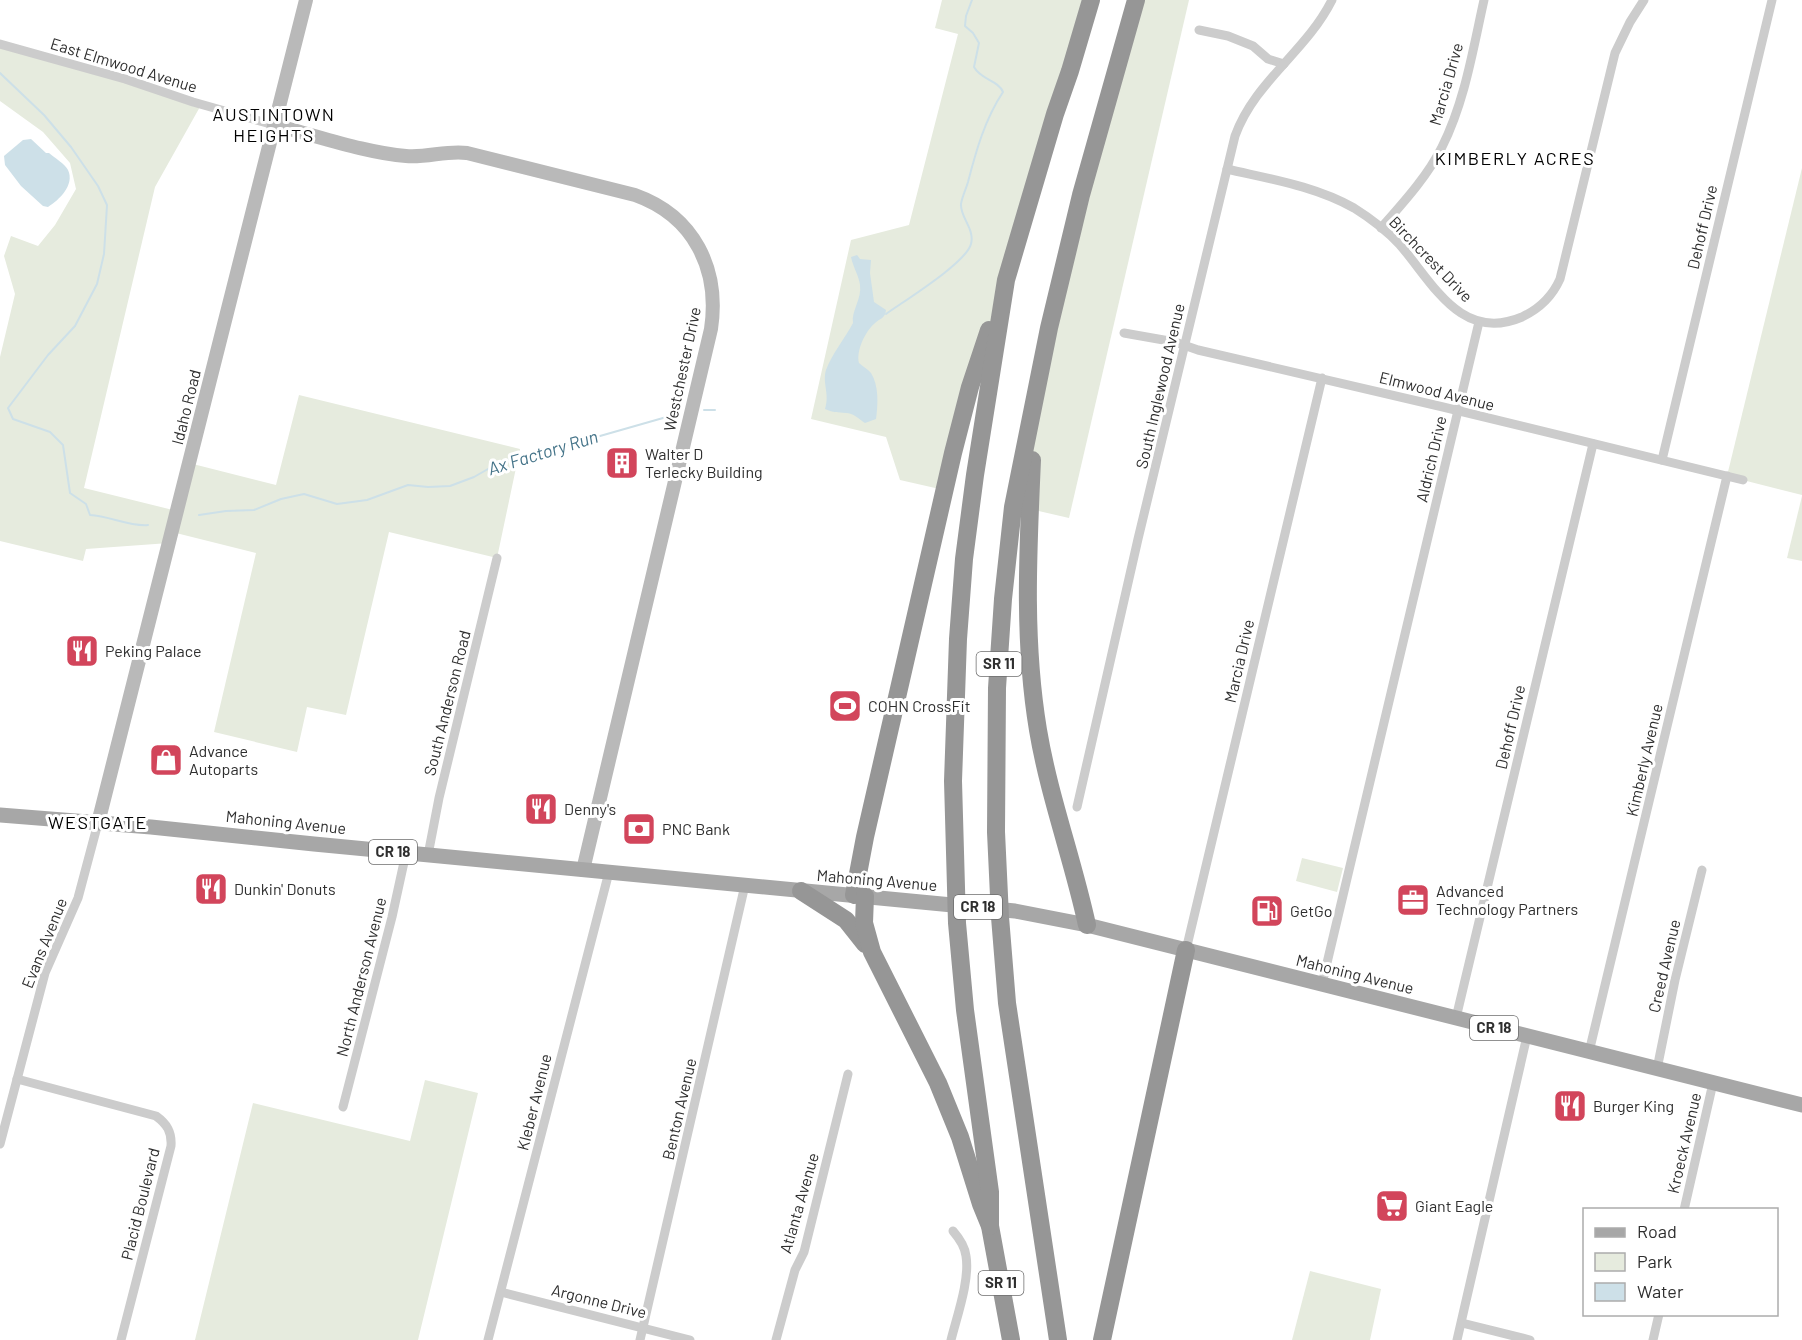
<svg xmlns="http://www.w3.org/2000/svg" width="1802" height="1340" viewBox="0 0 1802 1340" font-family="Barlow,sans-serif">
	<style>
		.green { fill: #e6ebde }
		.water { fill: #cde0e8 }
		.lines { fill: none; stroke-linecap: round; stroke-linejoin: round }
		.stream { stroke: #cde0e8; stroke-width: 2 }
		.street { stroke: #ccc; stroke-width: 9 }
		.secondary { stroke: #b9b9b9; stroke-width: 14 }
		.primary { stroke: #a7a7a7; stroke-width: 15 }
		.highway { stroke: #969696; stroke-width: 18 }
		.labels { text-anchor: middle; stroke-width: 6; stroke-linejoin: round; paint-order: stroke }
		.shield { fill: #fff; stroke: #6d6d6d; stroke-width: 1.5 }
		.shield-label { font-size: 15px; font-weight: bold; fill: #2f2f2f }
		.street-label { font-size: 16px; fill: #2f2f2f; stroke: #fff }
		.poi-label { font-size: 16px; fill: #2f2f2f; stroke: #fff; text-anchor: start }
		.neighbourhood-label { font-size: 18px; letter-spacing: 1.5px; fill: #000; stroke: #fff }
		.water-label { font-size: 18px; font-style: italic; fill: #457489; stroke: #fff }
	</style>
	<rect width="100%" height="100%" fill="#fff"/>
	<g class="green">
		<polygon points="942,0 1091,0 944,490 900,480 886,437 811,419 851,240 909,225 958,34 935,28"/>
		<polygon points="1136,0 1189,0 1069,518 1030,509 1033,410"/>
		<polygon points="0,44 201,105 155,187 84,488 177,511 189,463 276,485 299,395 520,449 497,558 389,532 346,715 307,707 297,752 214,732 256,553 172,532 169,543 86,549 83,561 0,541 0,357 15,294 4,256 11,236 38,246 55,225 76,189 70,163 43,132 0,101"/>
		<polygon points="1802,168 1802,495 1727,476"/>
		<polygon points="1802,496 1802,561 1787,558"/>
		<polygon points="1302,858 1343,868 1337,892 1296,881"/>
		<polygon points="425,1080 478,1093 418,1340 195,1340 253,1103 410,1141"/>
		<polygon points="1310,1271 1381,1289 1370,1340 1292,1340"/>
	</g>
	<g class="water">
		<path d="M31 139 46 153H49C55 158 65 164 68 170 75 185 59 200 48 207L43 206 21 186 5 165 4 156 23 140Z"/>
		<path d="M857 255 860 259 871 260 870 273 874 302 886 310C885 319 880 318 874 324 865 332 856 351 859 363 862 366 868 369 871 373 879 386 878 404 876 419L865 423C859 419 853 413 846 413 837 412 834 413 825 409 830 394 822 383 826 370 832 354 845 338 853 323 851 311 862 299 860 285 859 276 853 267 851 257Z"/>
	</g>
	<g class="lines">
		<g class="stream">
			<path d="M0 73 44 115 71 147 98 186 107 205 104 254 97 284 75 326 48 355 8 408 13 419 50 432 63 445 70 493 86 504 90 515C110 516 130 527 148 525"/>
			<path d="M886 314C904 301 966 263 971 244 975 229 960 217 961 204 962 197 966 189 968 182 976 151 985 119 1003 92 998 80 981 80 974 67L979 43 973 33 965 26 966 16 972 0"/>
			<polyline points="704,410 715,410"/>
			<polyline points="199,515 226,511 254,510 281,499 304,494 337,504 367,500 408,485 428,487 450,486 474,477 502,461 544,452 677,414"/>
		</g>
		<g class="street">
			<polyline points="1199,30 1228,36 1253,46 1268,59 1284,64"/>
			<polyline points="0,44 125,79 193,102 274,125"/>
			<path d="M1227 169C1270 179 1315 186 1354 208 1370 218 1387 231 1400 245 1433 283 1461 343 1522 317 1539 309 1552 297 1560 279L1615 53 1630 22 1644 0"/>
			<path d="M1381 228C1403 203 1427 177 1442 147 1465 101 1473 49 1484 0"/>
			<polyline points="1124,333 1175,342 1198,350 1443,407 1743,480"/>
			<polyline points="1662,460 1772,0"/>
			<path d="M1077 807 1138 539 1235 136C1255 81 1306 52 1332 0"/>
			<polyline points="428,855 439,798 497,558"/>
			<polyline points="1186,950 1322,378"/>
			<polyline points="1322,984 1479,322"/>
			<polyline points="1456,1018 1593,444"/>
			<polyline points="1589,1052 1727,476"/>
			<polyline points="1657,1069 1675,980 1702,870"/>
			<path d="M17 1079 156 1116C167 1124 172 1132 171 1146L121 1340"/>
			<polyline points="343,1107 392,917 406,853"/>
			<polyline points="0,1144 45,973 78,898 98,823"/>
			<polyline points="1684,1210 1713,1083"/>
			<polyline points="501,1292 690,1340"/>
			<polyline points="1462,1323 1530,1340"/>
			<polyline points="488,1340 609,872"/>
			<polyline points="640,1340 745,885"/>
			<polyline points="776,1340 795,1270 804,1252 848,1074"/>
			<path d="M951 1340C957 1316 970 1280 966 1256 965 1246 959 1238 953 1231"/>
			<polyline points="1457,1340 1527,1036"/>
			<polyline points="1653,1340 1659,1314"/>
		</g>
		<g class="secondary">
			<path d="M274 125C315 135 366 153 406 156 427 158 447 150 467 153L635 195C694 216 720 269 711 329L583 870"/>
			<polyline points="98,823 306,0"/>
		</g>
		<polyline class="primary" points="0,815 151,827 314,844 1015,911 1087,925 1802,1105"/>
		<g class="highway">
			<path d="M1032 460C1028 550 1023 640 1038 730 1049 796 1073 860 1087 925"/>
			<polyline points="801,891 846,920 865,944"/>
			<polyline points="854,895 865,837 953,453 970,387 989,330"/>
			<polyline points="865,896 864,923 872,952 938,1083 960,1137 981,1204 990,1226 1011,1340"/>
			<polyline points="990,1226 990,1192 965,1010 957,923 953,781 958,639 964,559 975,475 1006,280 1055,114 1070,71 1091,0"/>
			<polyline points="1058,1340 1007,1003 1000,917 996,832 997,688 1003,599 1013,507 1049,328 1081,195 1136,0"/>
			<polyline points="1102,1340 1186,950"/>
		</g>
	</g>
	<defs>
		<symbol id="building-square" viewBox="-11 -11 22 22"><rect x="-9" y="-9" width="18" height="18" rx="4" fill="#d2455b" stroke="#fff"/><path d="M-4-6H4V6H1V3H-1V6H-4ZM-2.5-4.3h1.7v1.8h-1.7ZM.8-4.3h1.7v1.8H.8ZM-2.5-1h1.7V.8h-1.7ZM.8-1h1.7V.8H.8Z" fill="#fff"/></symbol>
		<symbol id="restaurant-square" viewBox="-11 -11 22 22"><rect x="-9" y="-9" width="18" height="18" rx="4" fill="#d2455b" stroke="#fff"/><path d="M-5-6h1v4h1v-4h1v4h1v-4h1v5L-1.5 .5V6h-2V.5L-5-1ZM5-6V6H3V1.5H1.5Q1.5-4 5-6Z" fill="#fff"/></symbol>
		<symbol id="stadium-square" viewBox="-11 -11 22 22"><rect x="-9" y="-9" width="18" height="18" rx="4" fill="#d2455b" stroke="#fff"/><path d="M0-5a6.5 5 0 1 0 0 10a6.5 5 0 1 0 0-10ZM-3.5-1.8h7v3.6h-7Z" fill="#fff"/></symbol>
		<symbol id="shop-square" viewBox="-11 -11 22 22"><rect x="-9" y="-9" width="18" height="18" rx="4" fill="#d2455b" stroke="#fff"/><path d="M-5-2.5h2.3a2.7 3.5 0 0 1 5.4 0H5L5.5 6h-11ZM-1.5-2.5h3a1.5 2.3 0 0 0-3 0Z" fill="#fff"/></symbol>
		<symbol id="bank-square" viewBox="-11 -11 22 22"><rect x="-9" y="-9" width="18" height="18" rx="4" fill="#d2455b" stroke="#fff"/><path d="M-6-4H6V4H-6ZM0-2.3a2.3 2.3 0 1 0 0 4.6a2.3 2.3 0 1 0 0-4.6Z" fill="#fff"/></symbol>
		<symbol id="office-square" viewBox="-11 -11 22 22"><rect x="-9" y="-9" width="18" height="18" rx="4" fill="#d2455b" stroke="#fff"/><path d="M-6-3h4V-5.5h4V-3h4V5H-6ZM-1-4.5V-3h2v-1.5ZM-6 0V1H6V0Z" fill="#fff"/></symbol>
		<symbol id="fuel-square" viewBox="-11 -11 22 22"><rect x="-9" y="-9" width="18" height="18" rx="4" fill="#d2455b" stroke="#fff"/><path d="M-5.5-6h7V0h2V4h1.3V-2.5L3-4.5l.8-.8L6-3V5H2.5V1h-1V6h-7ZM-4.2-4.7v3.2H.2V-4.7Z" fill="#fff"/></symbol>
		<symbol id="supermarket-square" viewBox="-11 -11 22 22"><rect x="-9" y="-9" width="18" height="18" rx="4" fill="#d2455b" stroke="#fff"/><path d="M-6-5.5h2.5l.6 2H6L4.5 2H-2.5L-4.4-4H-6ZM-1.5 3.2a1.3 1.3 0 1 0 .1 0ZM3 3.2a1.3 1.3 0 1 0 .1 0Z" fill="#fff"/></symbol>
	</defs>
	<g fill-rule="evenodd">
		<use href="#building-square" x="603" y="444" width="38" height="38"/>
		<use href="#restaurant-square" x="63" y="632" width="38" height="38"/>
		<use href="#stadium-square" x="826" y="687" width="38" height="38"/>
		<use href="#shop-square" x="147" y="741" width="38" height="38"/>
		<use href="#restaurant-square" x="522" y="790" width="38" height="38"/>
		<use href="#bank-square" x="620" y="810" width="38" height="38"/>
		<use href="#restaurant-square" x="192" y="870" width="38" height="38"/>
		<use href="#office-square" x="1394" y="881" width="38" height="38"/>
		<use href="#fuel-square" x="1248" y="892" width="38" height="38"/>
		<use href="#restaurant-square" x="1551" y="1087" width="38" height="38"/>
		<use href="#supermarket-square" x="1373" y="1187" width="38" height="38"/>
	</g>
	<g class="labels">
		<g class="shield">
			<rect x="976.5" y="652" width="45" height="24" rx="4.5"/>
			<rect x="369" y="840" width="48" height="24" rx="4.5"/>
			<rect x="954" y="895" width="48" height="24" rx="4.5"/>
			<rect x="1470" y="1016" width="48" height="24" rx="4.5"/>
			<rect x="978.5" y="1271" width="45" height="24" rx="4.5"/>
		</g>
		<g class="shield-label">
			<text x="999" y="669">SR 11</text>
			<text x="393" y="857">CR 18</text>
			<text x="978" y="912">CR 18</text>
			<text x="1494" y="1033">CR 18</text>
			<text x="1001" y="1288">SR 11</text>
		</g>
		<g class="street-label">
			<text transform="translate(124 65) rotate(17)" y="6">East Elmwood Avenue</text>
			<text transform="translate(1446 84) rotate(-74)" y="6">Marcia Drive</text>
			<text transform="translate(1702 227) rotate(-77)" y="6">Dehoff Drive</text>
			<text transform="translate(1431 259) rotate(46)" y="6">Birchcrest Drive</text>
			<text transform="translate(682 369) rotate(-78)" y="6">Westchester Drive</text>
			<text transform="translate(1160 386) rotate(-77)" y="6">South Inglewood Avenue</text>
			<text transform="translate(1437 391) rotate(14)" y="6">Elmwood Avenue</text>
			<text transform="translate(186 407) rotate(-76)" y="6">Idaho Road</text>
			<text transform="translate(1431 459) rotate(-77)" y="6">Aldrich Drive</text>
			<text transform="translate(1239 661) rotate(-77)" y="6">Marcia Drive</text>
			<text transform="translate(447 703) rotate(-76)" y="6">South Anderson Road</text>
			<text transform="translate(1510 727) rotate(-77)" y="6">Dehoff Drive</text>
			<text transform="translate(1644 760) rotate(-77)" y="6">Kimberly Avenue</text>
			<text transform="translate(286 822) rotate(6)" y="6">Mahoning Avenue</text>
			<text transform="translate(877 880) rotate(5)" y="6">Mahoning Avenue</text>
			<text transform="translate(44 943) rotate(-68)" y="6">Evans Avenue</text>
			<text transform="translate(1664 966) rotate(-77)" y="6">Creed Avenue</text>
			<text transform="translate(1355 974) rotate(14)" y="6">Mahoning Avenue</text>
			<text transform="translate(361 977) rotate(-76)" y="6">North Anderson Avenue</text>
			<text transform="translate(534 1102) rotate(-76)" y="6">Kleber Avenue</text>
			<text transform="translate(679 1109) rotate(-77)" y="6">Benton Avenue</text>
			<text transform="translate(1684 1143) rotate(-77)" y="6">Kroeck Avenue</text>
			<text transform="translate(799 1203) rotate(-74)" y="6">Atlanta Avenue</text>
			<text transform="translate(140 1204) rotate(-76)" y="6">Placid Boulevard</text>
			<text transform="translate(599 1301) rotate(14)" y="6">Argonne Drive</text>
		</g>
		<g class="poi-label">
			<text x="645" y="460">Walter D<tspan x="645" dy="18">Terlecky Building</tspan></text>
			<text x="105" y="657">Peking Palace</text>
			<text x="868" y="712">COHN CrossFit</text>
			<text x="189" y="757">Advance<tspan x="189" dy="18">Autoparts</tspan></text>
			<text x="564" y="815">Denny's</text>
			<text x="662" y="835">PNC Bank</text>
			<text x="234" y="895">Dunkin' Donuts</text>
			<text x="1436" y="897">Advanced<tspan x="1436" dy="18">Technology Partners</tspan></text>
			<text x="1290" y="917">GetGo</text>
			<text x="1593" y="1112">Burger King</text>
			<text x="1415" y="1212">Giant Eagle</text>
		</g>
		<g class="neighbourhood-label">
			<text x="274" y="121">AUSTINTOWN<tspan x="274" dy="21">HEIGHTS</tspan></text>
			<text x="1515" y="165">KIMBERLY ACRES</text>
			<text x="98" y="829">WESTGATE</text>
		</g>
		<g class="water-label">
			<text transform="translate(543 453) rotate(-17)" y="6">Ax Factory Run</text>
		</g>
	</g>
	<rect x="1583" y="1208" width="195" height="108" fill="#ffffff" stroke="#acacac" stroke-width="1.5"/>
	<rect x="1595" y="1228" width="30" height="9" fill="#a7a7a7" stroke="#acacac" stroke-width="1.5"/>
	<text x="1637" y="1238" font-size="18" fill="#2f2f2f">Road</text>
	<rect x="1595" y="1253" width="30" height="18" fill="#e6ebde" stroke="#acacac" stroke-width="1.5"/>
	<text x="1637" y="1268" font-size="18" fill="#2f2f2f">Park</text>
	<rect x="1595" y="1283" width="30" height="18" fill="#cde0e8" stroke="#acacac" stroke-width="1.5"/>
	<text x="1637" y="1298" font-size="18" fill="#2f2f2f">Water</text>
</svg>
